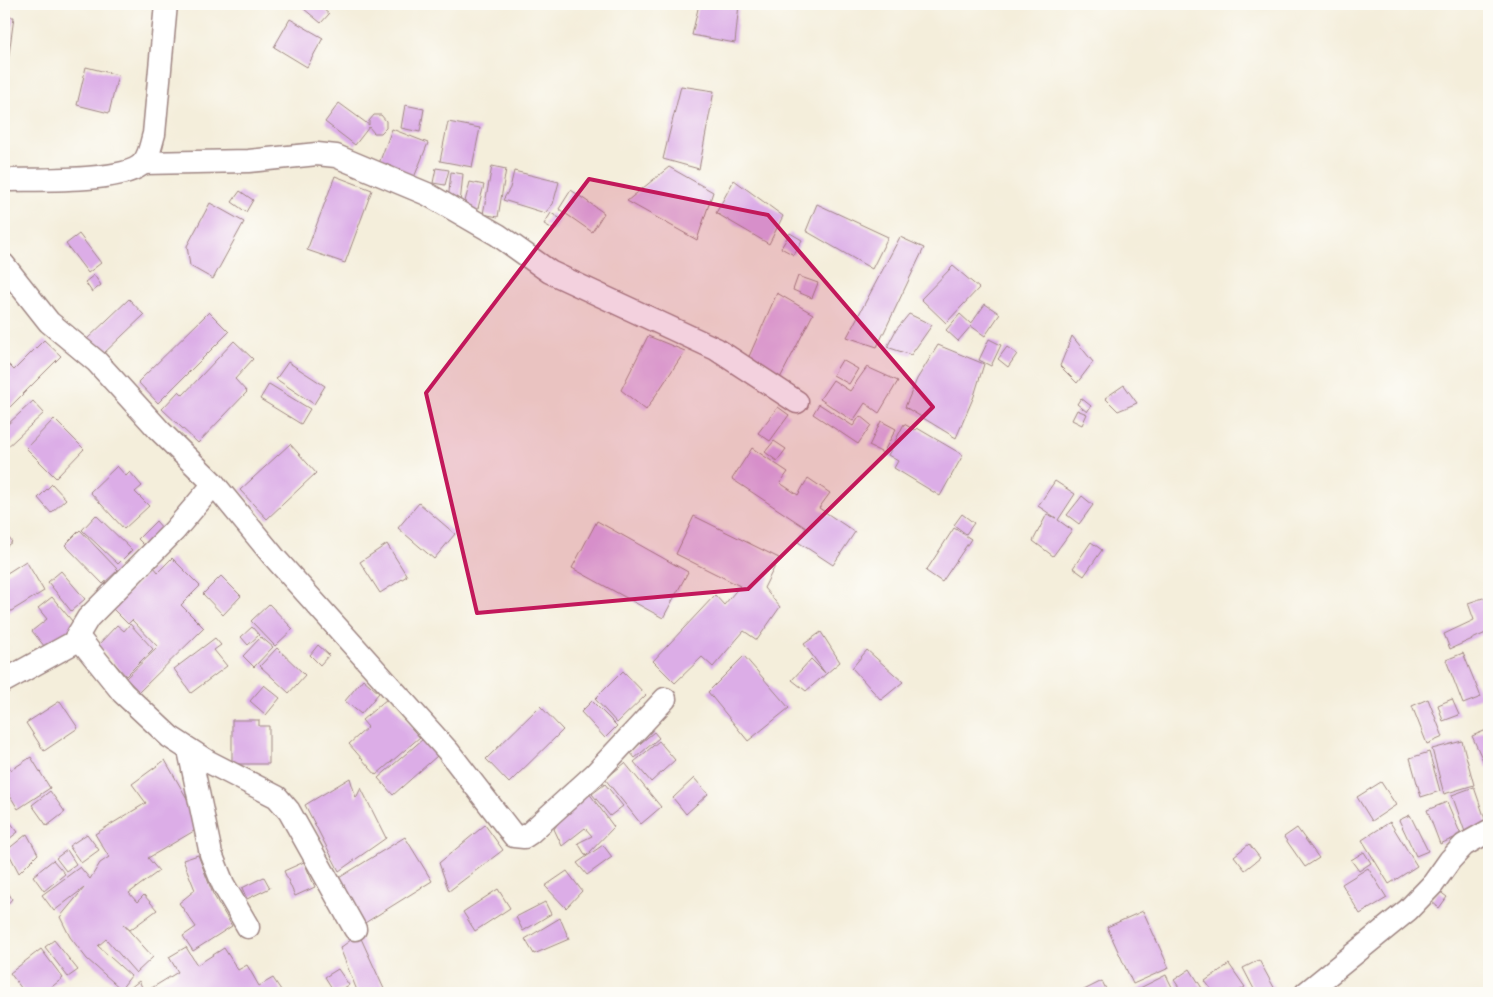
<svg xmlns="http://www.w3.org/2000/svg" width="1493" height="997" viewBox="0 0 1493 997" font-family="Dekko,sans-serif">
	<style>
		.building { fill: #dcade7 }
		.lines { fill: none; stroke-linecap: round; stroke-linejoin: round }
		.street-casing { stroke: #9f8683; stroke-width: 25 }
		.street { stroke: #fff; stroke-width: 22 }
		.marked { fill: #c2185b; fill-opacity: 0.2; stroke: #c2185b; stroke-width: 4; stroke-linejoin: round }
	</style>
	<rect width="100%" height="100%" fill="#fdfcf7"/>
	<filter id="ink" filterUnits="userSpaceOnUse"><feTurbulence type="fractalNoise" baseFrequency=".02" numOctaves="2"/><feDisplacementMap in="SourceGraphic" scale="10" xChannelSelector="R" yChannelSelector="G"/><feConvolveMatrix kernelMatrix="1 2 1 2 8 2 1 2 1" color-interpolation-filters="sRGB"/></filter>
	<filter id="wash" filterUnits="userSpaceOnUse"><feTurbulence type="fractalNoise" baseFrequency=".0096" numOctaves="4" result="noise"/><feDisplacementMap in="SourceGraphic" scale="20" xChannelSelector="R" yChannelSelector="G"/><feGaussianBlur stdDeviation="1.12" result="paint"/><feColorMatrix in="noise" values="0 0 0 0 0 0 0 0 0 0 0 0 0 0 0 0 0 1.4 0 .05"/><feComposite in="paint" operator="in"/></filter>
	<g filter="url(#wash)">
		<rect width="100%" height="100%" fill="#f4eedb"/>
		<g id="blocks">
			<g class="building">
				<polygon points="298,4 317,4 329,14 321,23"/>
				<polygon points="699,4 739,4 735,43 692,35"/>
				<polygon points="4,17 14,17 7,69 4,69"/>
				<polygon points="290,19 323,38 307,67 274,47"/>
				<polygon points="86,67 118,75 109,113 77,105"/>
				<polygon points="681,86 714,91 699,169 663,159"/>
				<polygon points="339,103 369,125 369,121 374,115 381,115 386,121 386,128 381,133 374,133 369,127 355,145 325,122"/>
				<polygon points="405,105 424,109 420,132 401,128"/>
				<polygon points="448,122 480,128 472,167 440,161"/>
				<polygon points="392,129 428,143 413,180 378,166"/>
				<polygon points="492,166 506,169 498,217 483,214"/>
				<polygon points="669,167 713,192 697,240 627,201"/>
				<polygon points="436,168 449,170 445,185 433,183"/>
				<polygon points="514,171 559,182 553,204 545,213 503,200 510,188"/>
				<polygon points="451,172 463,174 460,204 448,202"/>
				<polygon points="335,176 372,190 345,263 307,250"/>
				<polygon points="734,180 783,216 769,244 716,213"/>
				<polygon points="470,182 484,185 477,212 463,209"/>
				<polygon points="571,190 604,213 592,232 559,209"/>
				<polygon points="240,191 253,200 246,212 232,202"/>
				<polygon points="210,203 244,222 213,279 190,266 187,246"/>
				<polygon points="817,204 888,237 872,269 806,231"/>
				<polygon points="551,213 561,219 555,230 544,224"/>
				<polygon points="790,233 802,240 794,255 781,248"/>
				<polygon points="79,234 101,263 88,273 66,244"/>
				<polygon points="900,237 924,248 877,347 847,337"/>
				<polygon points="953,266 979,288 946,323 921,299"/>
				<polygon points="94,275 101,285 92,292 85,282"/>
				<polygon points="798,276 818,283 812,298 793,290"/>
				<polygon points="777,293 813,314 777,384 747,361"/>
				<polygon points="129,299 144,315 101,356 86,340"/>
				<polygon points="985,304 1000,314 985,336 971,326 958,341 946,330 960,314 971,324"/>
				<polygon points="209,312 229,332 158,403 138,382"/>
				<polygon points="909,314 932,325 911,355 887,347 896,330"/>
				<polygon points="648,336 685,351 646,410 621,390"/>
				<polygon points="1072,336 1093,362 1077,383 1060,366"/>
				<polygon points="989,339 1001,345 991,366 979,360"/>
				<polygon points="44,340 61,356 9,408 4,402 4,360 14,370"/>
				<polygon points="234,341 253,359 235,379 247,392 198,443 162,409 179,391 183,395"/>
				<polygon points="938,345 984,364 974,396 956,438 905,407 917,379"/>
				<polygon points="1007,347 1017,354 1008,367 998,359"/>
				<polygon points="842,360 858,369 849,384 833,375"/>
				<polygon points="288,362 325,386 314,404 276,379"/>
				<polygon points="867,367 898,381 879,413 865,403 853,421 820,399 833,380 850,391"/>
				<polygon points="269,384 310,409 301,424 260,399"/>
				<polygon points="1124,385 1137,403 1118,411 1105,398"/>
				<polygon points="1081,398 1091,406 1087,412 1077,404"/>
				<polygon points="33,401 44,413 4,450 4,419 8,424"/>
				<polygon points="819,404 853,426 860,416 871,425 858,444 813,414"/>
				<polygon points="778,407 789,415 770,441 758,433"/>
				<polygon points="1077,410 1087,414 1082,425 1072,420"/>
				<polygon points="54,419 84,449 56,478 26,448"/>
				<polygon points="881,421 896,429 883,453 869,446"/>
				<polygon points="904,424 915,430 917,428 963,455 940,496 894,468 898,461 888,455"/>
				<polygon points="774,441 786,449 777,461 765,452"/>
				<polygon points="290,444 316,473 267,519 240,490"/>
				<polygon points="752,448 788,472 780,483 798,495 808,478 830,493 819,508 855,532 833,565 798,542 806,528 732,479"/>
				<polygon points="117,466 126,476 130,472 142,486 135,492 149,506 124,529 90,492"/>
				<polygon points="1055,481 1075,494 1058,520 1072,530 1053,556 1033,541 1047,514 1056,518 1038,506"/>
				<polygon points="52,484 66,499 51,513 38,498"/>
				<polygon points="1082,496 1093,505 1079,524 1067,515"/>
				<polygon points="419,503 455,534 434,559 398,528"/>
				<polygon points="962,514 974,523 966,534 954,525"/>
				<polygon points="96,515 132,550 118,564 82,530"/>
				<polygon points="694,516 779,558 764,588 780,607 757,640 744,631 713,667 702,657 675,683 653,661 715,595 724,605 740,586 676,554"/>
				<polygon points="156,521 163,529 146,547 138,539"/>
				<polygon points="597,521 688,572 663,618 572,568"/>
				<polygon points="954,528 971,539 942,582 926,571"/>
				<polygon points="80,530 118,570 103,584 65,545"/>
				<polygon points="4,532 12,542 4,548"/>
				<polygon points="1091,542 1102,550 1084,576 1073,568"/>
				<polygon points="387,544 407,576 380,593 360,562"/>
				<polygon points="172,558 200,586 181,605 204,628 139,692 126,678 158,647 132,620 128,624 112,608 154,567 158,572"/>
				<polygon points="26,561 44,591 8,613 4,606 4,575"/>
				<polygon points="61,571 85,599 71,611 48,582"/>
				<polygon points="221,576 241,596 223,615 203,594"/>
				<polygon points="1489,596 1489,636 1488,632 1450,649 1444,634 1474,620 1468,603"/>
				<polygon points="52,597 78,628 49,652 32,631 47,619 38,608"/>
				<polygon points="269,604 293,629 275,646 251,621"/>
				<polygon points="130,624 153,649 126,676 98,645 117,625 124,631"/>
				<polygon points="252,627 259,635 248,645 241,637"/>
				<polygon points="821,632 840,662 806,691 792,680 811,659 825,673 804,644"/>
				<polygon points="261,637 273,647 254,667 243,656"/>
				<polygon points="215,638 221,645 214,650 227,666 191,693 174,669"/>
				<polygon points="318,645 329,655 320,665 310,655"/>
				<polygon points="277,648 305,675 289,693 260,666"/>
				<polygon points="867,650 903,682 881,700 852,668"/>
				<polygon points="1463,653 1481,697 1463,704 1446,660"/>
				<polygon points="744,656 789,708 748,741 708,692"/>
				<polygon points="623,671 646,695 617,723 595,699"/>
				<polygon points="363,679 379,693 361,714 345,701"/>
				<polygon points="264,685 280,698 266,715 250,701"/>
				<polygon points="387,699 420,737 376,775 349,744 368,727 362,720"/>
				<polygon points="1428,699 1443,737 1427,744 1412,706"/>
				<polygon points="1452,699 1459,715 1443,721 1438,705"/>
				<polygon points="60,701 78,728 44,751 26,723"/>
				<polygon points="592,701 617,726 605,738 581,712"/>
				<polygon points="540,706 563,730 509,783 486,759"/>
				<polygon points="232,720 259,720 259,726 269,726 269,764 232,764"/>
				<polygon points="1489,729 1489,766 1486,767 1472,736"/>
				<polygon points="654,732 659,738 635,758 630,752"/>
				<polygon points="423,739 437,756 393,795 378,778"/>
				<polygon points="659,741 675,760 651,782 634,762"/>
				<polygon points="1462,741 1474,785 1444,794 1432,749"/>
				<polygon points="1429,752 1440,791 1421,797 1410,758"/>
				<polygon points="31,757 50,788 18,809 4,786 4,758 11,770"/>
				<polygon points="165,760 193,809 199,828 148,858 159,871 129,893 137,902 144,895 157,910 130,930 123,924 153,957 136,973 106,939 98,946 131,976 121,989 87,959 70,937 60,917 84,888 54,911 42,895 80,867 90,879 100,863 109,857 95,834 146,803 132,784"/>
				<polygon points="625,763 661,807 641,824 605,779"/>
				<polygon points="350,778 356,798 361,788 386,838 339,871 305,805"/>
				<polygon points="694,778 708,794 686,814 673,798"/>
				<polygon points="1381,782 1396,805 1372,821 1357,797"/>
				<polygon points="605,784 623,806 610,816 592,794"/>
				<polygon points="1474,787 1487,825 1465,832 1452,795"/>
				<polygon points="50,791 65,812 47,826 32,805"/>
				<polygon points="589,793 614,827 586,856 578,843 592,836 585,828 562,846 554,829 569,808"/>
				<polygon points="1447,802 1461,835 1440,844 1427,810"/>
				<polygon points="1410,815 1428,851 1416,856 1399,820"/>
				<polygon points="10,822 18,832 4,843 4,827"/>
				<polygon points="1390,822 1417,866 1389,884 1362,840"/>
				<polygon points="485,825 503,850 449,891 439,863"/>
				<polygon points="1297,828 1319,858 1305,867 1284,837"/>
				<polygon points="27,834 38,854 19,873 7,850"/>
				<polygon points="87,834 99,850 81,863 69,846"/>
				<polygon points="405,837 432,881 360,926 334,881"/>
				<polygon points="1249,844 1260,858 1245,870 1234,856"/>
				<polygon points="603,845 612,857 587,875 577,863"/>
				<polygon points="67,850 76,864 66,871 56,858"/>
				<polygon points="1364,852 1371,863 1359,871 1351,860"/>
				<polygon points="198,855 213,894 232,926 193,951 183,936 196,927 179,903 195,890 183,860"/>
				<polygon points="53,860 65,874 44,891 33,876"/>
				<polygon points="304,862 315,887 295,896 284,871"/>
				<polygon points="1368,868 1387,898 1360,914 1342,884"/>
				<polygon points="567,871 582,891 566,908 545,886"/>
				<polygon points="264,877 270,888 247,899 242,888"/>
				<polygon points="4,885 12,899 4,908"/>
				<polygon points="498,889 510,908 475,931 463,912"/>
				<polygon points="1439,891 1447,897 1439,908 1431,901"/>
				<polygon points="545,902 551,914 523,931 516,917"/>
				<polygon points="1143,911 1169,968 1133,984 1107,927"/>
				<polygon points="560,918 569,939 534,954 525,939"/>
				<polygon points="359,934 384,989 373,993 358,993 340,948"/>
				<polygon points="54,940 78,970 68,977 45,947"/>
				<polygon points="186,947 197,965 224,948 238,970 247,965 259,986 273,978 283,993 264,993 263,991 260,993 152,993 150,989 178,972 169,957"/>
				<polygon points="41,949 63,978 44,993 25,993 10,973"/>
				<polygon points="1259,960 1277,993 1256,993 1243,968"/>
				<polygon points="1229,964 1245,987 1236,993 1214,993 1205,981"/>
				<polygon points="338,969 349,985 335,993 325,977"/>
				<polygon points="1190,969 1205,993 1183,993 1174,980"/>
				<polygon points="1166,975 1175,993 1130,993"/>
				<polygon points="139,981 145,993 126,993 125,992"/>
				<polygon points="1102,981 1108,993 1078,993"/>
			</g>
		</g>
	</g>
	<g filter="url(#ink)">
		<use href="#blocks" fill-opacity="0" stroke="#9f8683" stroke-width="1"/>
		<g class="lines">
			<defs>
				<g id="street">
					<polyline points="143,163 249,161 317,154 336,156 427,194 498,235 550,272 716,349 797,402"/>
					<path d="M4 180C33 179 125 183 143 163 150 155 151 143 154 134L166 4"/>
					<polyline points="4,265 49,322 97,362 159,430 214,484 274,557 448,751 514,836 524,837 530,833 595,774 665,699"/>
					<polyline points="78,637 123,693 170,737 207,761 277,797 289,811 355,929"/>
					<polyline points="4,681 73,643 88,618 174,531 214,484"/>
					<polyline points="189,750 211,854 223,884 248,927"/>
					<polyline points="1306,993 1408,910 1433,884 1450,860 1464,845 1489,831"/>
				</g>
			</defs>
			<use href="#street" class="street-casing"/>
			<use href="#street" class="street"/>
		</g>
	</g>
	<path class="marked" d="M589 179 768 215 933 407 748 589 477 613 426 393Z"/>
	<rect width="1493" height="997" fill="none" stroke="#fdfcf7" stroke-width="20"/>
</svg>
